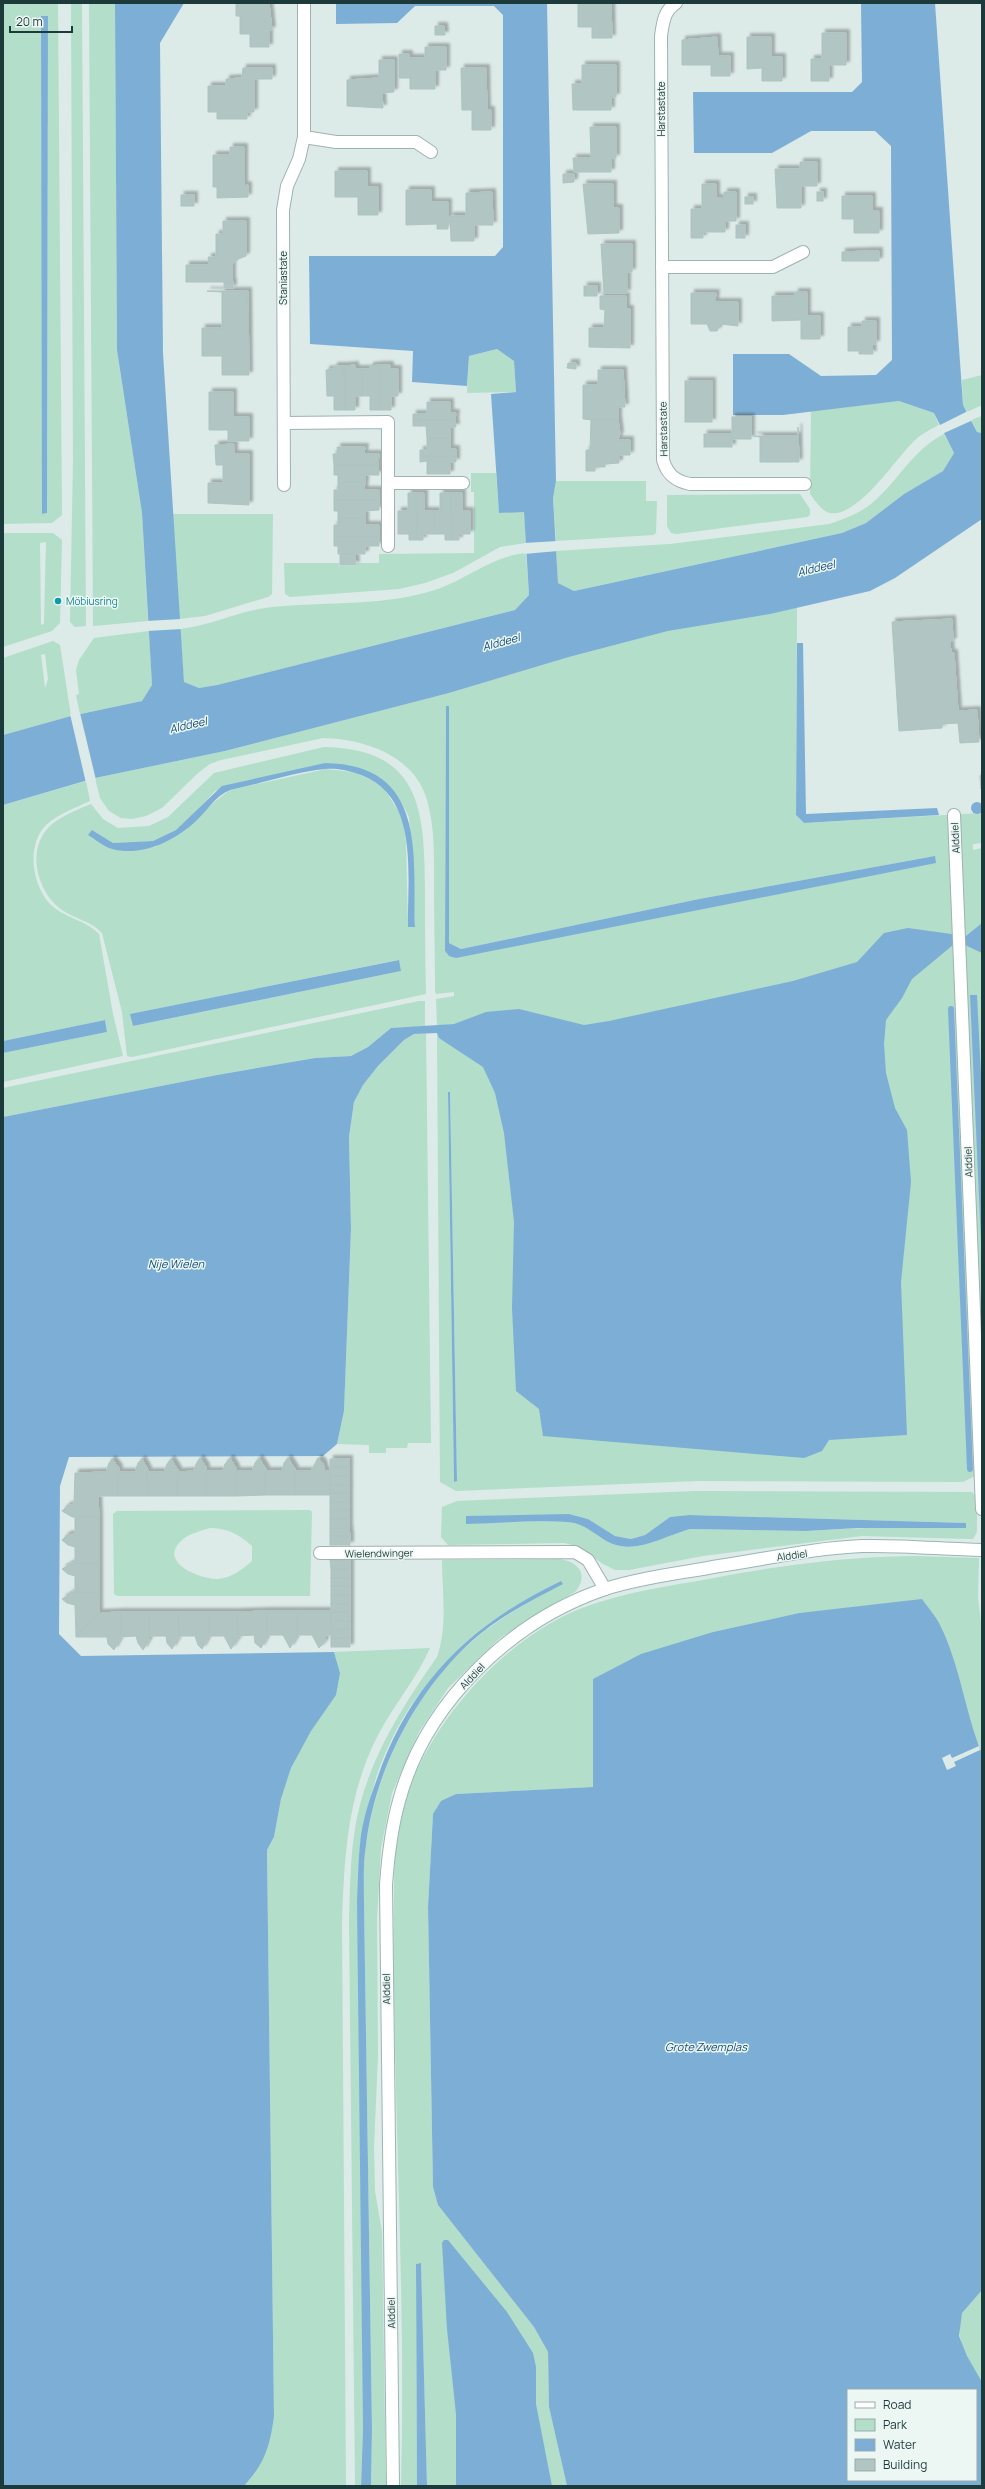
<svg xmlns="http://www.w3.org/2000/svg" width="985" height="2489" viewBox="0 0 985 2489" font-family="Manrope,sans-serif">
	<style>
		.green { fill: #b2deca; fill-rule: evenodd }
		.water { fill: #7dafd6; fill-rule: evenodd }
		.pier { fill: #dceae8 }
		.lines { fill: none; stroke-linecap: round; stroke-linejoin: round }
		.stream { stroke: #7dafd6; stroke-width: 6 }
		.building { fill: #b1c5c2; stroke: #aec4c1; filter: url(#shadow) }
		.street-casing { stroke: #9fb2b0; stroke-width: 14 }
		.secondary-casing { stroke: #9ab7b4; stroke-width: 14 }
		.street { stroke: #fff; stroke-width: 12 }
		.secondary { stroke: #fff; stroke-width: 12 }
		.culture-dot { fill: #0f9aa8; stroke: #ecf7f4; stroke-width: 1.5 }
		.labels { text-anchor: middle; stroke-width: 3; stroke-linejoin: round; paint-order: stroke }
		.street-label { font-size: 10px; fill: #1d3a3a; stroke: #ecf7f4 }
		.culture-label { font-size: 10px; fill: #0d838f; stroke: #ecf7f4; text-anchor: start }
		.water-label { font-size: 11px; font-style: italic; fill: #124b7b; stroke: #ecf7f4 }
	</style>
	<defs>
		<filter id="shadow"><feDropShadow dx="3.5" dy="-3.5" stdDeviation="1" flood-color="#0004"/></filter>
	</defs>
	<rect width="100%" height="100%" fill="#dceae8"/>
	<g class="green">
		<path d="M3 3H58L62 515 52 523 3 524ZM41 16 48 17 47 513 43 514Z"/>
		<polygon points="71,3 82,4 86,626 75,627 70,622 73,461"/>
		<polygon points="89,3 115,3 117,350 142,513 148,621 93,626"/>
		<polygon points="497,349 514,361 516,392 467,393 469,356"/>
		<polygon points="982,375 982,405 967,412 963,405 962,380"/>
		<path d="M899 401 934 413 939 425C931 429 921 434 914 441 896 458 858 518 830 513 821 511 815 500 810 494L811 411Z"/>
		<polygon points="982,416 982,433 977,432 971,420"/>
		<path d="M944 434 954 453 943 471 904 494 866 523 842 533 574 591 558 583 556 551 670 544 829 524C844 519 858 514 871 504 898 482 912 450 944 434Z"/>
		<polygon points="471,473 496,473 499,513 524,511 526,543 500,547 453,573 425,583 399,589 290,597 285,594 284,563 339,563 339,566 356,566 357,563 379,563 379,554 474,553 474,492 471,492"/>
		<polygon points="556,481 646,481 646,501 657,501 656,533 653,535 556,541 553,498"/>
		<polygon points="800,494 810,509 810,515 807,517 677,534 671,533 667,526 667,495"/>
		<polygon points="172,514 273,514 272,594 268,597 205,616 179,619"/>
		<path d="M3 533H53L62 540 60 623 52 631 3 647ZM46 542 44 624 41 625 40 543Z"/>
		<path d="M526 553 529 595 515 610 217 685 199 688 184 683 180 629C210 626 236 612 265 608 319 601 376 607 428 592 463 583 490 556 526 553Z"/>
		<path d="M797 607 796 815 804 823 982 813V843L973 844V850L982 848V1477H973L963 1482 697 1481 456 1491 440 1482 437 1033 454 1024 437 1026 436 999 454 996V992L436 994 435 991C435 955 434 920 434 885 434 856 435 828 427 800 414 755 364 739 323 738L221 760 210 764 198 773 162 808 146 816 132 819 121 818 109 811 100 798 95 778 225 751 449 693 569 657 668 631ZM446 706H449V943L461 949 699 899 935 856 449 956 445 951ZM448 1092H450L457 1481 454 1482Z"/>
		<polygon points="149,631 152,685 142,701 80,714 76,695 79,694 76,670 79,660 94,638"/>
		<path d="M53 641 60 645 71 716 3 735V658ZM45 654 48 679 45 688 41 655Z"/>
		<path d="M324 747C421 749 424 809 425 888 425 924 425 959 426 994L132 1057 127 1056 122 1012 102 933C91 921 75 919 62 910 38 893 26 852 48 828 58 817 77 810 91 804L103 819 118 828 149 826 168 817 214 773ZM325 763C368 768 390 776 409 817L415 926 408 927 406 842 403 818 385 790 372 780 353 772 326 769 230 790 155 847 111 849 92 830 113 843 153 841 176 830 192 817 215 791ZM398 960 401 971 133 1026 131 1014Z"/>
		<path d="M86 781 90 801C75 808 58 814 46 825 26 845 32 885 50 904 64 918 86 920 99 934L113 1014 123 1056 3 1082V1053L107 1032 105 1020 3 1041V805Z"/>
		<polygon points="419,1001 425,1001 425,1027 391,1028 368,1047 351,1056 315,1058 217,1075 3,1117 3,1088"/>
		<polygon points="426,1033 431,1443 408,1443 407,1448 386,1448 386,1453 369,1453 369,1445 337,1444 344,1411 351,1229 349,1137 354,1102 363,1085 378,1066 404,1040 414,1034"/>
		<path d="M695 1491 972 1492 977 1497V1532L973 1539H969L862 1536 703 1556 629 1570H615L603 1564 577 1546 564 1543 448 1545 441 1537 442 1507 457 1501ZM569 1514 588 1519 615 1536 631 1539 645 1535 670 1517 689 1515 966 1523 806 1531 690 1529C661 1537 632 1558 603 1539 591 1531 583 1523 568 1522 534 1520 500 1523 466 1523Z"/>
		<path d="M310 1510 312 1512 310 1596H118L114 1594 113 1514 117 1511ZM210 1528C227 1528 239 1534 252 1546V1561C243 1569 231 1578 218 1579 201 1580 159 1563 180 1542 187 1534 200 1531 210 1528Z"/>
		<path d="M914 1556 979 1558 978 1597 982 1631V1778L978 1746 921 1600 799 1613 713 1632 593 1679V1787L456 1794 433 1814 428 1907 433 2187 438 2205 534 2327 548 2352 549 2407 567 2486H427L421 2263 416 2264 417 2486H401C405 2339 398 2191 395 2044 394 1994 393 1945 394 1895 394 1862 395 1830 406 1798 431 1721 505 1638 582 1608 624 1592 670 1586 714 1578 783 1565 844 1557 914 1556Z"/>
		<path d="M560 1559C578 1562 589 1574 576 1591L500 1638 448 1688 419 1732 392 1793 381 1848 377 1919 378 2055 374 2147 375 2191 382 2232 386 2486H371L372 2429 364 1902C364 1883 363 1863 366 1844 376 1771 416 1686 475 1639 501 1617 532 1600 562 1584L561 1581C489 1616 423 1670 389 1745 374 1776 367 1810 360 1844L363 2429 361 2486H355L349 1921C350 1893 350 1864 354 1835 363 1768 399 1711 437 1657 448 1626 442 1592 442 1560Z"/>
		<path d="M430 1648C416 1680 392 1707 377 1737 347 1796 344 1860 342 1924L346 2486H244L255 2473 274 2416 267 1850 274 1837 281 1799 291 1768 340 1673 334 1652Z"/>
		<path d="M982 2237V2382C973 2369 963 2353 960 2337 955 2317 976 2259 982 2237Z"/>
	</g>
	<g class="water">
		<polygon points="115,3 184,3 160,43 163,353 184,682 199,688 217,685 515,610 529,595 524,512 499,513 491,394 516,392 514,361 497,349 469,356 467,386 412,382 413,351 310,344 309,256 495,256 503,247 503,15 494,6 415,6 397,23 336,24 336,3 547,3 556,481 553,498 558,583 574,591 842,533 866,523 904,494 943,471 954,453 934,413 899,401 783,415 733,415 733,354 789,354 821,376 876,375 892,360 891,146 875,131 811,131 772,153 694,153 693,92 852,92 862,82 861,3 935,3 963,405 977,432 982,433 982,519 895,578 870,591 770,614 668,631 569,657 449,693 225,751 95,778 3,805 3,735 71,716 142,701 152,685 142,513 117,350"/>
		<polygon points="41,16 48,16 47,513 42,514"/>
		<polygon points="797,643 803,643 806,814 937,808 939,815 804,823 796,815"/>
		<polygon points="446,706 449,706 449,943 461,949 699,899 935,856 936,863 456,958 449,956 445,951"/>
		<path d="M325 763C427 765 413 853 415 927H408C407 876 420 797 361 775 350 771 338 768 325 769 294 772 260 784 230 790 215 796 207 811 196 821 175 841 141 857 112 849 104 847 95 839 88 835L92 830 113 843 153 841 176 830 222 786Z"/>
		<circle cx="977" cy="808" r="6"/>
		<path d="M982 923V953L965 945H953L912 979 902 998 886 1020 884 1044 886 1073 895 1108 907 1130 911 1182 901 1282 907 1435 829 1440 822 1451 804 1458 543 1436 539 1409 516 1391 512 1308 514 1222 504 1133 495 1093 483 1067 439 1038 437 1033 414 1034 404 1040 378 1066 363 1085 354 1102 349 1137 351 1229 344 1411 337 1444 323 1456 69 1457 60 1486 59 1634 81 1656 334 1652 340 1673 336 1695 311 1731 291 1768 281 1799 274 1837 267 1850 274 2416C270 2446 265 2463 244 2486H3V1117L217 1075 315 1058 351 1056 368 1047 391 1028 454 1024 486 1012 519 1009 584 1025 609 1021 793 981 857 962 884 933 908 928 966 936Z"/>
		<polygon points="399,960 401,971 133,1026 130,1014"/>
		<polygon points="970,995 977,995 982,1095 982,1264"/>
		<polygon points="105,1020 107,1032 3,1053 3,1041"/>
		<polygon points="448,1092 450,1092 457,1481 454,1482"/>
		<path d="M569 1514 588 1519 615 1536 631 1539 645 1535 670 1517 689 1515 966 1523V1528H858L806 1531 690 1529C661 1537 632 1558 603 1539 591 1531 582 1523 567 1522 534 1520 499 1523 466 1524V1516Z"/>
		<path d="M561 1581 563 1584C532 1600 499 1617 473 1640 417 1690 375 1769 366 1845 363 1863 364 1883 364 1902L372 2429 371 2486H361L363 2429 357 1901C358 1882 358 1863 360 1844 362 1822 369 1800 377 1779 410 1683 470 1625 561 1581Z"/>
		<path d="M922 1599C928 1608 936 1616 940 1625 960 1665 965 1712 982 1754V2290L962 2313 959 2336 967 2356 982 2382V2486H567L549 2407 548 2352 534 2327 438 2205 433 2187 428 1907 433 1814 441 1801 456 1794 593 1787V1679L641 1654 713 1632 799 1613ZM848 2390H976V2480H848Z"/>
		<polygon points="444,2240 448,2240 507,2312 533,2353 536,2367 536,2404 552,2486 456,2486 456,2414 447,2329 442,2243"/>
		<polygon points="421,2263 427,2486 417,2486 416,2264"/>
	</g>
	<g class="pier">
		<polygon points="968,411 973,420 942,434 938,426"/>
		<polygon points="558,541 558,551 524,554 524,543"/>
		<polygon points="181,619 182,629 147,631 146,621"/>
		<polygon points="80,713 96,780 86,783 70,714"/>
		<polygon points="979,1746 980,1750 954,1762 956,1766 947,1770 942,1758 950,1754 952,1758"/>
	</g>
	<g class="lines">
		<polyline class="stream" points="951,1009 970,1469"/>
	</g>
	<g class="building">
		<polygon points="236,3 269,3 272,30 269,30 269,47 250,47 250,34 240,34 240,16 236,16"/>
		<polygon points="578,3 611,3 612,38 592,38 592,27 578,27"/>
		<polygon points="435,26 444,26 445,35 435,35"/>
		<polygon points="822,33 846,33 846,65 829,65 829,81 811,81 811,59 822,59"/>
		<polygon points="717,37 718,56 730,56 730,76 711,76 711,65 682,65 682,40"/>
		<polygon points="747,37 771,37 771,57 782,57 782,81 762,81 762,68 747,69"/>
		<polygon points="425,47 446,47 446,70 435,70 435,89 410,89 410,78 399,78 399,54 409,54 409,58 425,58"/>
		<polygon points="379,60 394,60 394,92 382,93 383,108 347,106 347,80 379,78"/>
		<polygon points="582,65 616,65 616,97 611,97 611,110 573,110 572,84 582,84"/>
		<polygon points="243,68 272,68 272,79 254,79 254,112 247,112 247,119 217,119 217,112 208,112 208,86 226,86 226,79 242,78"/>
		<polygon points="461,68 486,68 487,110 491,110 491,130 472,130 472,110 462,110"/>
		<polygon points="590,127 616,127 616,158 611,158 611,172 574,172 573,158 591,158"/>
		<polygon points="230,147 244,147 244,186 248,185 248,197 217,198 217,187 213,187 213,155 230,155"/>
		<polygon points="800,162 817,162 817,186 801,186 801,208 777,208 775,169 800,169"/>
		<polygon points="335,171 367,171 367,187 378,187 378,215 358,215 358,197 335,197"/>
		<polygon points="563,174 574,174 574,182 563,183"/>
		<polygon points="583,184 613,184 613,208 619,208 619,233 588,234"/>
		<polygon points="702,184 716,184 716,198 724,198 724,192 736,192 736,221 725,221 725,232 703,232 703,238 691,238 691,209 702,209"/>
		<polygon points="406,190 431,190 431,202 448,202 448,229 437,229 437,224 406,225"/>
		<polygon points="492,192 493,225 474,225 474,241 451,241 450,216 466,216 466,193"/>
		<rect x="817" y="192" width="6" height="9"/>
		<rect x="181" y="195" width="13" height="11"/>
		<polygon points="842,196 872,196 872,211 879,211 879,233 854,233 854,219 842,219"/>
		<rect x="745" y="197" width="8" height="7"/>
		<polygon points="223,221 246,221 246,256 238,259 232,264 232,282 186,282 186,265 209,265 208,257 216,257 216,234 223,234"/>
		<rect x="736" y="225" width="9" height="13"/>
		<polygon points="601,244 632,244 632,272 627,272 627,293 604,293"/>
		<polygon points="868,251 879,251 879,261 842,261 842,252"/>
		<rect x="224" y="282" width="9" height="6"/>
		<rect x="584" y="286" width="13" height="10"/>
		<polygon points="207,291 248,291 249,375 222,375 222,356 202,356 202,328 222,328 222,292"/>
		<polygon points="795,292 807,292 807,316 820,316 820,339 801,339 801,320 772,321 772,296 795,296"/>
		<polygon points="691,293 716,293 715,302 738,302 738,326 720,324 717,331 710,331 707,324 691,324"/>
		<polygon points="600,296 626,296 626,309 630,309 630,348 589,347 589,328 604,328 605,310 600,309"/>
		<polygon points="862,321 876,321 876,344 872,344 873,354 859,354 859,351 848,351 848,327 862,327"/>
		<polygon points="568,363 576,363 576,369 567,368"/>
		<polygon points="355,365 355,369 362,369 362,396 355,396 355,410 345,410 344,366"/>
		<polygon points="380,365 380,410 370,410 370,396 362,396 362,369 370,369 370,366"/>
		<polygon points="380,365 390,365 390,369 398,369 398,396 391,396 391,410 380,410"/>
		<polygon points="334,366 344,366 345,410 334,410 334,396 327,396 326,370 334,369"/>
		<polygon points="598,370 623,370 625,407 618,407 618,419 583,419 583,385 598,385"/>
		<rect x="685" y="381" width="27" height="41"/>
		<polygon points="209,392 233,392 233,417 249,417 249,441 228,441 228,430 209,430"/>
		<polygon points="427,402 450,402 450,413 456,413 455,420 420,420 419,414 427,414"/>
		<polygon points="413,414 419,414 420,420 413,420"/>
		<rect x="732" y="417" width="19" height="22"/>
		<polygon points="585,419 618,419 620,434 618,440 630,440 630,455 619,455 619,463 605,464 605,467 595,467 595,471 586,471 586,450 590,450 591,420"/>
		<rect x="413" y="420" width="7" height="6"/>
		<polygon points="420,420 455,420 456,427 450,427 450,438 427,438 426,426 420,426"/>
		<polygon points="798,427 799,462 760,462 760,437 754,436 798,436"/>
		<rect x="704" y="434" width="28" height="13"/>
		<polygon points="427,438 450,438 450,449 456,449 456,456 420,456 420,450 427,450"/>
		<polygon points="234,444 234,454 249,454 249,505 208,503 208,483 223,483 223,465 216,465 215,445"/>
		<polygon points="337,447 365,447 364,454 379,454 378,465 334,465 333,454 338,454"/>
		<polygon points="420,456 456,456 456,462 450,462 450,474 427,474 427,461 420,462"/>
		<polygon points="334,465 378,465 379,475 365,475 365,482 338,482 338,475 334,475"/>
		<polygon points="338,482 365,482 364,490 379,490 379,500 334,500 334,490 338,490"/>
		<polygon points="408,493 416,493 416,540 409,540 409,534 398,534 398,511 408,511"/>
		<polygon points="416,493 424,493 424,511 434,511 434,534 423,534 423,540 416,540"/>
		<polygon points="440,493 451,493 452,540 445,540 445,534 434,534 434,511 440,511"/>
		<polygon points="451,493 462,493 462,511 470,511 470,534 459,534 459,540 452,540"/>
		<polygon points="334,500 379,500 379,510 365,511 365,518 338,518 338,511 334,511"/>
		<polygon points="338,518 365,518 365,525 379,525 379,536 334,536 334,525 338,525"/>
		<polygon points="334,536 379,536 379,546 365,546 365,554 338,554 338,546 334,546"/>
		<polygon points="340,554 355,554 356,565 340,565"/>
		<polygon points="952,619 953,641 950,642 951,653 954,653 958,711 977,710 979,742 960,743 958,723 942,724 942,728 899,731 892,622"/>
		<polygon points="982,773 982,789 981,789 980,776"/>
		<polygon points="200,1458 206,1467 206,1496 177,1496 177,1472 194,1471 196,1464"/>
		<polygon points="230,1458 236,1468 236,1496 206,1496 206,1471 223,1471 225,1464"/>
		<polygon points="259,1458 266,1469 265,1495 236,1496 236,1471 252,1471 255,1463"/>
		<polygon points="288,1458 295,1469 295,1495 265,1495 265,1471 282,1471 284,1463"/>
		<polygon points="318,1458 323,1463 325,1471 330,1471 330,1495 295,1495 295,1471 311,1471"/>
		<polygon points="112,1459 119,1468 118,1496 98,1496 75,1473 106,1472 109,1463"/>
		<polygon points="142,1459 148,1470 148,1496 118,1496 118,1472 135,1472 138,1463"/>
		<polygon points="171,1459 178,1470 177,1496 148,1496 147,1472 164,1472 167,1464"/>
		<rect x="330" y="1459" width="19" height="8"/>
		<rect x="330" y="1467" width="19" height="9"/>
		<polygon points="75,1473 98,1496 99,1517 72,1517 62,1511 67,1506 74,1504"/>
		<rect x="330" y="1476" width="19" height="9"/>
		<rect x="330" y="1485" width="19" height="8"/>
		<rect x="330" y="1493" width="19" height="9"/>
		<polygon points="330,1502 349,1502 349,1510 330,1511"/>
		<polygon points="349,1510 349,1519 330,1519 330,1511"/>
		<polygon points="75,1517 99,1517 99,1563 75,1563 75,1547 68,1545 62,1540 67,1535 75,1534"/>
		<rect x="330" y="1519" width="19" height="9"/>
		<polygon points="330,1528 349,1528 350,1536 330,1536"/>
		<rect x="330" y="1536" width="20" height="9"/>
		<polygon points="330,1560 350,1560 350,1569 331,1569"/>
		<polygon points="72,1563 99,1563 99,1592 75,1592 75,1576 68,1574 62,1569"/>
		<rect x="331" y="1569" width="19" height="9"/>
		<rect x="331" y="1578" width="19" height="8"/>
		<rect x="331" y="1586" width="19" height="9"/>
		<polygon points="73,1592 99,1592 99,1613 76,1637 75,1605 67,1603 62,1599"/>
		<rect x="331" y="1595" width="19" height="9"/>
		<rect x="331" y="1604" width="19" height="8"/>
		<polygon points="267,1611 296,1611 296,1638 290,1648 283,1635 267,1635"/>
		<polygon points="267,1611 267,1637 261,1648 255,1643 254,1635 237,1636 237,1612"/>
		<polygon points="296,1611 331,1611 331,1635 326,1635 324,1643 319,1648 312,1635 296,1635"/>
		<polygon points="120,1612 149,1612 149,1640 143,1650 138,1643 136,1636 120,1637"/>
		<polygon points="120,1612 120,1639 114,1650 108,1644 107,1637 76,1637 99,1613"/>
		<polygon points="149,1612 178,1612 179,1637 172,1649 167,1643 166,1636 149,1636"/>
		<polygon points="178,1612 208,1612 208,1638 202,1649 198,1645 195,1636 179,1636"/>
		<polygon points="208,1612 237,1612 238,1639 231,1649 224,1636 208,1636"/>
		<rect x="331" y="1612" width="19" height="9"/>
		<polygon points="331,1621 350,1621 350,1629 331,1630"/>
		<polygon points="350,1629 350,1638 331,1638 331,1630"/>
		<rect x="331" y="1638" width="19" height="9"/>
	</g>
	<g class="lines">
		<defs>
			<g id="street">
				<path d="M676 3C664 11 663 22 661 36L663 460C667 474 675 481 690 484H805"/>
				<polyline points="304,137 336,142 416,142 431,152"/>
				<polyline points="662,267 773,267 803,252"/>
				<polyline points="284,423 388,422 388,546"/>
				<polyline points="388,483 463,483"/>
				<polyline points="284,485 283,210 287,186 299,159 304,137 304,3"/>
				<polyline points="954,815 982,1509"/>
				<polyline points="320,1553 575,1552 588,1560 605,1589"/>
			</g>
			<path id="secondary" d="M393 2486 386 1885C388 1857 391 1829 399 1801 425 1704 510 1621 605 1589 642 1577 682 1573 719 1566 766 1559 814 1548 862 1546 901 1545 942 1549 982 1550"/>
		</defs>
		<use href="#street" class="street-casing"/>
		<use href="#secondary" class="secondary-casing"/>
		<use href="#street" class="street"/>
		<use href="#secondary" class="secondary"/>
	</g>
	<circle class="culture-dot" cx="58" cy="601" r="4"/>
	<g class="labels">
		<g class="street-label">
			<text transform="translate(661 109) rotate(-90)" y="4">Harstastate</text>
			<text transform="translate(283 278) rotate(-90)" y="4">Staniastate</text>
			<text transform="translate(663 429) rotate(-91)" y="4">Harstastate</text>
			<text transform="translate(955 838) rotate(-93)" y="4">Alddiel</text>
			<text transform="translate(968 1162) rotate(-92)" y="4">Alddiel</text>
			<text transform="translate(379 1553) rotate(-1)" y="4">Wielendwinger</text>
			<text transform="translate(792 1555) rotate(-8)" y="4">Alddiel</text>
			<text transform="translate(472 1676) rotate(-47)" y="4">Alddiel</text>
			<text transform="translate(386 1989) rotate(-91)" y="4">Alddiel</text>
			<text transform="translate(391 2313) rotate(-91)" y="4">Alddiel</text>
		</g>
		<g class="culture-label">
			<text x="66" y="605">Möbiusring</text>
		</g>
		<g class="water-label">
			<text transform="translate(816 568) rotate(-13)" y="4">Alddeel</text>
			<text transform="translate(501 642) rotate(-15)" y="4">Alddeel</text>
			<text transform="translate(188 725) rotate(-13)" y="4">Alddeel</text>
			<text x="176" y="1268">Nije Wielen</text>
			<text x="706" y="2051">Grote Zwemplas</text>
		</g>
	</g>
	<rect width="985" height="2489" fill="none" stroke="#1d3a3a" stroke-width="8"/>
	<rect x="847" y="2389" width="130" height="92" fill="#ecf7f4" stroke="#99abaa"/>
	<rect x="855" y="2402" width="20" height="6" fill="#ffffff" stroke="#99abaa"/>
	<text x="883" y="2409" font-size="12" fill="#1d3a3a">Road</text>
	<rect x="855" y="2419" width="20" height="12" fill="#b2deca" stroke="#99abaa"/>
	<text x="883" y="2429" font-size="12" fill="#1d3a3a">Park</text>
	<rect x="855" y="2439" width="20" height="12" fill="#7dafd6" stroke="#99abaa"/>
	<text x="883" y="2449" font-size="12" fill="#1d3a3a">Water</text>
	<rect x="855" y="2459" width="20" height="12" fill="#b1c5c2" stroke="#99abaa"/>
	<text x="883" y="2469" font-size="12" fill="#1d3a3a">Building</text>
	<path d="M10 26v6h62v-6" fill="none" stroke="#1d3a3a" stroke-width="2"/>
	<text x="16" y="26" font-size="12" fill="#1d3a3a" stroke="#ecf7f4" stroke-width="3" paint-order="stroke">20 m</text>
</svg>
